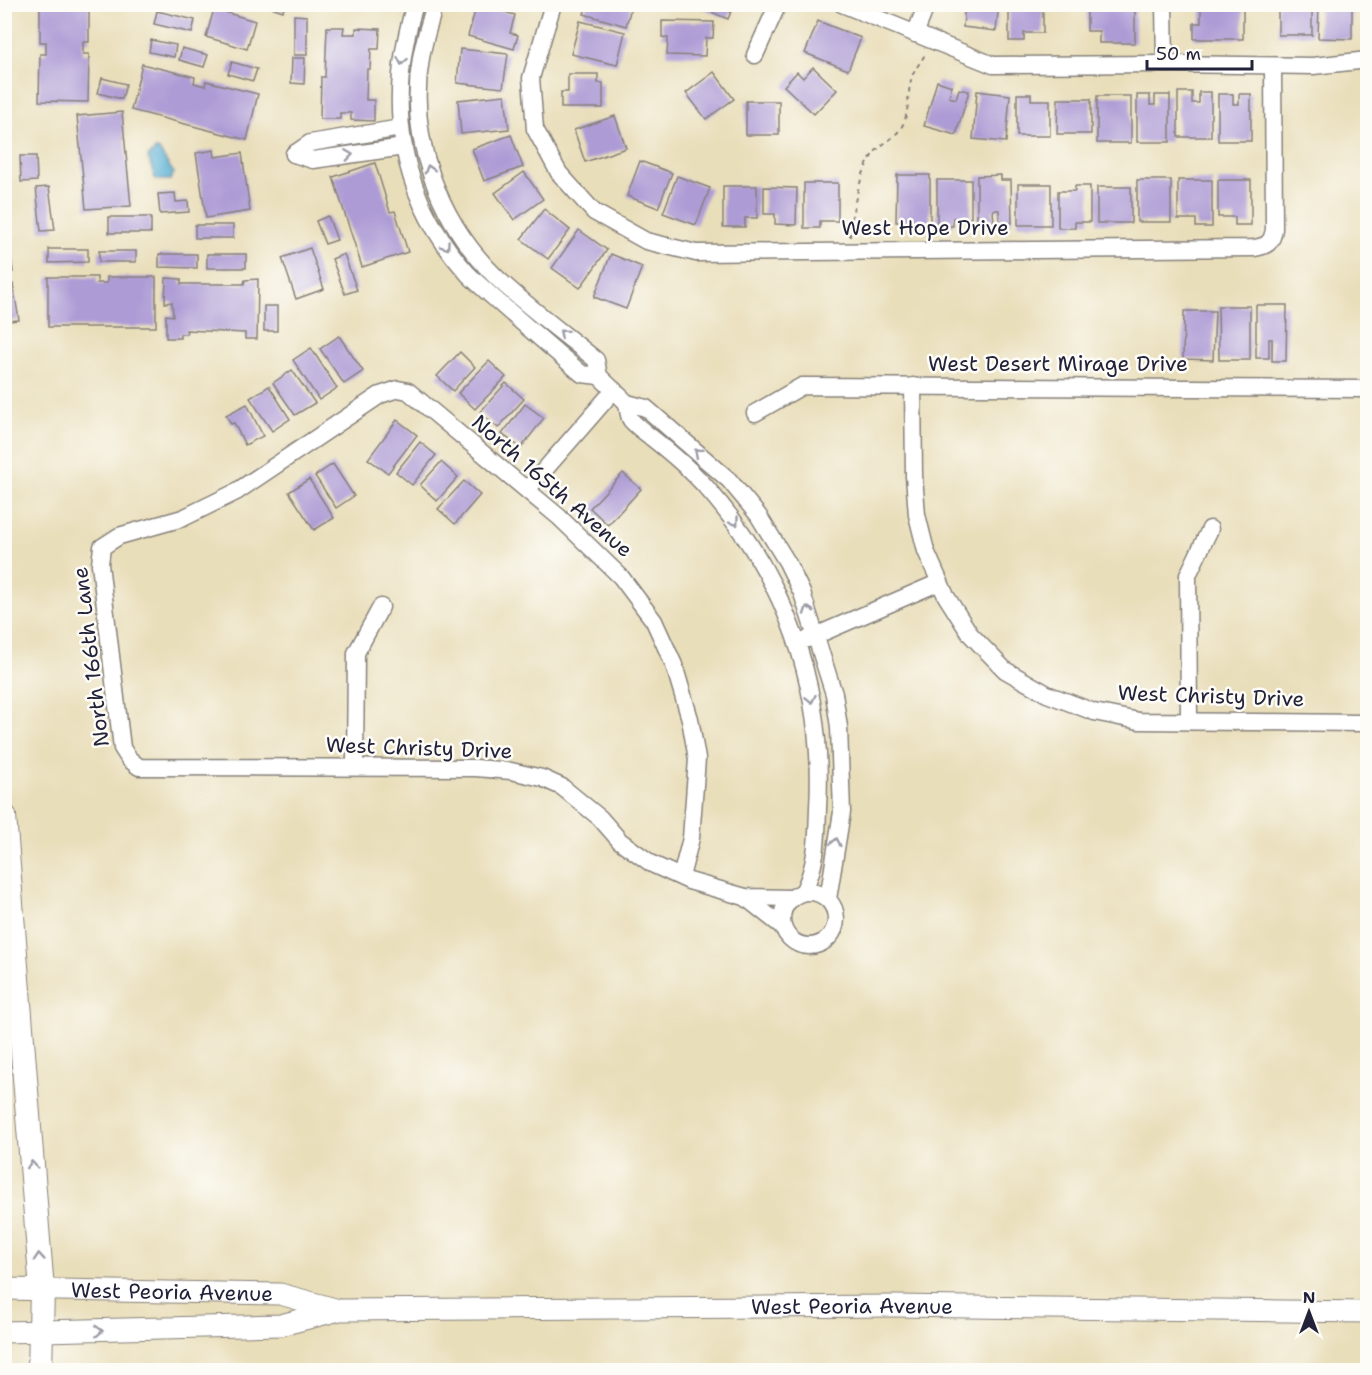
<svg xmlns="http://www.w3.org/2000/svg" width="1372" height="1375" viewBox="0 0 1372 1375" font-family="'Shantell Sans',sans-serif">
	<style>
		.water { fill: #55add2; stroke: #3c6886; stroke-width: 1.5 }
		.building { fill: #ad9bd5 }
		.lines { fill: none; stroke-linecap: round; stroke-linejoin: round }
		.minor-casing { stroke: #86807a; stroke-width: 19 }
		.major-casing { stroke: #86807a; stroke-width: 23 }
		.highway-casing { stroke: #86807a; stroke-width: 26 }
		.path { stroke: #86807a; stroke-width: 2; stroke-dasharray: 4.5 4.5; stroke-linecap: butt }
		.minor { stroke: #fff; stroke-width: 16 }
		.major { stroke: #fff; stroke-width: 21 }
		.highway { stroke: #fff; stroke-width: 24 }
		.oneway { stroke: #9c9ca7 }
		.labels { text-anchor: middle; stroke-width: 5; stroke-linejoin: round; paint-order: stroke }
		.street-label { font-size: 21px; fill: #22223b; stroke: #fdfcf7 }
	</style>
	<rect width="100%" height="100%" fill="#fdfcf7"/>
	<filter id="ink" filterUnits="userSpaceOnUse"><feTurbulence type="fractalNoise" baseFrequency=".0167" numOctaves="2"/><feDisplacementMap in="SourceGraphic" scale="12" xChannelSelector="R" yChannelSelector="G"/><feConvolveMatrix kernelMatrix="1 2 1 2 8 2 1 2 1" color-interpolation-filters="sRGB"/></filter>
	<filter id="wash" filterUnits="userSpaceOnUse"><feTurbulence type="fractalNoise" baseFrequency=".008" numOctaves="4" result="noise"/><feDisplacementMap in="SourceGraphic" scale="24" xChannelSelector="R" yChannelSelector="G"/><feGaussianBlur stdDeviation="1.35" result="paint"/><feColorMatrix in="noise" values="0 0 0 0 0 0 0 0 0 0 0 0 0 0 0 0 0 1.4 0 .05"/><feComposite in="paint" operator="in"/></filter>
	<g filter="url(#wash)">
		<rect width="100%" height="100%" fill="#e9deba"/>
		<path class="water" d="M155 150H159C164 158 168 165 174 173L170 180H158L155 178 148 157Z"/>
		<g id="blocks">
			<g class="building">
				<polygon points="40,4 89,4 89,42 83,42 83,54 89,54 88,102 39,101 40,54 46,54 46,42 40,42"/>
				<polygon points="262,4 285,4 283,11"/>
				<polygon points="477,4 515,15 510,33 518,35 514,49 468,36"/>
				<polygon points="587,4 632,4 626,26 584,14"/>
				<polygon points="692,4 734,4 728,19"/>
				<polygon points="965,4 999,4 996,31 963,27"/>
				<polygon points="1009,4 1043,4 1043,33 1024,33 1024,41 1009,41"/>
				<rect x="1278" y="4" width="34" height="31"/>
				<polygon points="1319,4 1352,4 1352,39 1318,38"/>
				<polygon points="1201,5 1243,5 1243,39 1194,39 1194,23 1201,23"/>
				<polygon points="214,9 255,21 247,49 206,37"/>
				<polygon points="1087,9 1135,9 1135,43 1099,43 1099,31 1087,31"/>
				<polygon points="157,11 195,20 192,33 154,24"/>
				<polygon points="294,15 307,16 307,55 294,55"/>
				<polygon points="580,21 625,32 617,65 571,54"/>
				<polygon points="662,21 714,22 713,38 706,38 705,56 667,55 668,38 662,37"/>
				<polygon points="818,21 861,38 848,70 805,53"/>
				<polygon points="327,27 344,27 343,34 356,34 356,28 380,29 379,49 371,49 370,69 367,69 366,100 374,100 374,121 351,120 351,113 340,113 340,119 320,119 321,77 325,77"/>
				<polygon points="151,40 176,45 174,57 149,52"/>
				<polygon points="182,48 208,55 204,67 179,60"/>
				<polygon points="460,49 508,54 503,88 457,83"/>
				<polygon points="292,58 305,58 304,84 291,83"/>
				<polygon points="232,62 257,69 253,81 228,74"/>
				<polygon points="142,64 195,77 194,83 205,86 206,81 258,94 247,140 131,110"/>
				<polygon points="813,67 837,90 814,114 784,86 797,72 803,78"/>
				<polygon points="714,72 734,99 706,119 686,93"/>
				<polygon points="568,74 598,74 598,83 603,83 603,108 561,108 561,92 568,92"/>
				<polygon points="102,78 126,84 122,99 98,93"/>
				<polygon points="937,81 952,86 949,97 956,99 959,89 969,91 956,135 924,126"/>
				<polygon points="977,91 1010,95 1006,142 973,139"/>
				<polygon points="1178,92 1192,92 1192,103 1199,103 1199,92 1211,92 1211,137 1178,137"/>
				<polygon points="1017,94 1031,94 1031,100 1050,100 1050,136 1017,136"/>
				<polygon points="1218,94 1233,94 1233,104 1239,104 1239,94 1251,94 1251,141 1218,141"/>
				<polygon points="505,95 509,129 461,134 458,100"/>
				<polygon points="1137,95 1150,95 1150,105 1155,105 1155,95 1170,95 1170,142 1137,142"/>
				<rect x="1097" y="96" width="34" height="47"/>
				<polygon points="1058,99 1091,99 1091,134 1057,134"/>
				<rect x="746" y="101" width="33" height="34"/>
				<polygon points="122,112 131,206 86,209 77,116"/>
				<polygon points="615,116 626,148 585,162 574,130"/>
				<polygon points="511,135 523,167 484,181 472,149"/>
				<polygon points="214,150 215,157 242,153 250,211 206,218 196,153"/>
				<polygon points="20,156 36,156 37,181 21,182"/>
				<polygon points="640,161 672,173 658,208 627,196"/>
				<polygon points="375,163 390,212 395,211 408,252 362,267 333,177"/>
				<polygon points="524,172 543,199 514,220 495,193"/>
				<polygon points="897,175 930,175 930,222 896,222"/>
				<polygon points="1001,175 1001,180 1011,180 1012,223 999,224 999,210 993,210 994,223 977,223 977,176"/>
				<polygon points="677,176 710,188 696,225 663,213"/>
				<polygon points="937,180 971,180 971,218 953,218 953,226 937,226"/>
				<rect x="1137" y="180" width="34" height="42"/>
				<polygon points="1178,180 1212,180 1212,227 1196,227 1196,219 1178,219"/>
				<polygon points="1218,180 1251,180 1251,225 1235,225 1235,217 1218,217"/>
				<polygon points="804,183 838,183 838,221 820,221 820,228 804,228"/>
				<rect x="1018" y="184" width="33" height="41"/>
				<polygon points="723,186 757,186 757,218 745,218 745,227 723,227"/>
				<polygon points="1075,186 1090,186 1090,222 1075,222 1075,228 1058,228 1058,191 1075,191"/>
				<polygon points="49,187 55,230 41,231 36,188"/>
				<polygon points="764,187 797,188 796,225 775,224 775,214 764,214"/>
				<rect x="1097" y="187" width="34" height="36"/>
				<polygon points="175,193 176,202 188,201 189,212 160,214 158,194"/>
				<polygon points="6,203 8,237 4,237 4,204"/>
				<polygon points="544,209 570,230 548,259 521,239"/>
				<polygon points="328,216 337,240 325,244 316,221"/>
				<rect x="109" y="217" width="42" height="16"/>
				<rect x="195" y="225" width="38" height="13"/>
				<polygon points="579,230 607,250 580,288 552,268"/>
				<polygon points="10,246 13,272 4,273 4,247"/>
				<polygon points="310,248 324,289 296,299 282,258"/>
				<polygon points="49,249 88,249 88,262 49,263"/>
				<rect x="99" y="251" width="37" height="11"/>
				<polygon points="159,254 197,254 197,268 159,267"/>
				<rect x="207" y="254" width="39" height="14"/>
				<polygon points="344,254 357,290 345,294 332,259"/>
				<polygon points="611,254 642,267 626,309 594,297"/>
				<polygon points="48,277 97,277 97,283 107,283 107,277 156,277 156,327 48,327"/>
				<polygon points="166,278 181,279 181,284 244,284 245,280 258,279 257,339 245,339 245,333 186,330 187,334 180,334 180,338 166,338 166,315 173,316 172,302 165,303"/>
				<polygon points="13,284 19,320 7,321 4,285"/>
				<polygon points="1256,305 1287,305 1286,361 1272,361 1272,339 1269,339 1269,358 1256,358"/>
				<rect x="264" y="306" width="13" height="25"/>
				<polygon points="1218,306 1250,306 1250,360 1219,360"/>
				<polygon points="1184,311 1215,311 1213,360 1183,359"/>
				<polygon points="339,336 363,371 344,384 320,349"/>
				<polygon points="311,348 337,388 319,400 293,360"/>
				<polygon points="460,352 475,367 453,391 437,376"/>
				<polygon points="489,361 506,377 475,409 458,393"/>
				<polygon points="292,370 315,403 295,415 273,383"/>
				<polygon points="506,383 524,399 498,428 480,412"/>
				<polygon points="269,386 290,419 272,431 250,398"/>
				<polygon points="247,404 263,436 245,445 234,423 231,424 226,415"/>
				<polygon points="525,404 544,418 521,448 502,434"/>
				<polygon points="397,420 417,435 388,473 368,459"/>
				<polygon points="420,442 436,455 412,485 396,472"/>
				<polygon points="441,462 458,477 437,501 420,485"/>
				<polygon points="333,464 354,496 336,508 315,476"/>
				<polygon points="623,473 641,489 608,525 590,508"/>
				<polygon points="309,479 334,518 314,530 289,492"/>
				<polygon points="464,481 480,495 455,524 438,509"/>
			</g>
		</g>
	</g>
	<g filter="url(#ink)">
		<use href="#blocks" fill-opacity="0" stroke="#86807a" stroke-width="1.5"/>
		<g class="lines">
			<defs>
				<g id="minor">
					<path d="M415 4C385 103 398 196 468 274 479 285 491 295 502 305 528 328 555 351 582 374L599 376"/>
					<path d="M435 4C430 22 424 39 421 58 407 138 439 222 497 278 528 307 563 333 596 360L599 376 627 403 646 408 729 480 758 515 787 562 802 593 834 694 839 727 842 812 828 899"/>
					<path d="M553 4 531 78 535 129 559 173 594 212 646 241 696 253 1254 248C1267 246 1272 243 1274 229L1273 66"/>
					<polyline points="842,4 993,65 1165,64 1313,66 1368,60"/>
					<polyline points="1164,4 1165,64"/>
					<polyline points="915,34 927,4"/>
					<polyline points="755,55 778,4"/>
					<polyline points="294,154 313,160 404,147"/>
					<polyline points="294,154 310,143 401,128"/>
					<polyline points="913,386 914,476 917,515 926,551 946,596 970,634 1005,670 1047,694 1094,712 1139,721 1362,723 1368,720"/>
					<path d="M627 403C628 408 628 416 631 420 637 427 646 433 652 438 671 453 690 469 706 487 786 577 825 688 818 808 817 839 817 865 803 892"/>
					<polyline points="755,413 802,386 1368,389"/>
					<polyline points="527,490 614,390"/>
					<polyline points="808,639 940,582"/>
					<polyline points="1189,721 1188,575 1210,529"/>
					<polyline points="355,767 356,653 381,607"/>
					<polyline points="681,877 691,838 697,759 690,719 674,665 654,621 621,577 559,517 408,391 398,389 380,395 236,492 183,518 119,536 102,547 100,564 122,748 129,759 139,767 476,768 511,771 542,778 562,787 600,818 620,841 652,864 689,881 745,897 791,898"/>
					<circle cx="809" cy="919" r="27"/>
					<polyline points="745,897 783,927"/>
				</g>
				<g id="major">
					<path id="s1" d="M4 1289 280 1294 335 1309"/>
					<path id="s2" d="M4 1332 281 1325 339 1310 894 1306 1368 1312"/>
				</g>
				<polyline id="highway" points="4,816 42,1290 40,1370"/>
			</defs>
			<use href="#minor" class="minor-casing"/>
			<use href="#major" class="major-casing"/>
			<use href="#highway" class="highway-casing"/>
			<path class="path" d="M850 237C850 216 861 169 874 153 882 143 894 139 901 128 911 112 906 91 913 74 916 67 922 61 925 54"/>
			<use href="#minor" class="minor"/>
			<use href="#major" class="major"/>
			<use href="#highway" class="highway"/>
		</g>
		<defs><path id="oneway-chevron" d="M-2-3.5L2.5 0L-2 3.5" fill="none" stroke-width="1.6" stroke-linecap="round" stroke-linejoin="round" transform="scale(1.5)"/></defs>
		<g class="oneway">
			<use href="#oneway-chevron" transform="translate(402 61) rotate(100)"/>
			<use href="#oneway-chevron" transform="translate(349 155) rotate(-8)"/>
			<use href="#oneway-chevron" transform="translate(429 169) rotate(-107)"/>
			<use href="#oneway-chevron" transform="translate(446 246) rotate(55)"/>
			<use href="#oneway-chevron" transform="translate(563 333) rotate(-140)"/>
			<use href="#oneway-chevron" transform="translate(698 452) rotate(-140)"/>
			<use href="#oneway-chevron" transform="translate(735 522) rotate(55)"/>
			<use href="#oneway-chevron" transform="translate(808 610) rotate(-109)"/>
			<use href="#oneway-chevron" transform="translate(811 699) rotate(78)"/>
			<use href="#oneway-chevron" transform="translate(836 842) rotate(-78)"/>
			<use href="#oneway-chevron" transform="translate(32 1165) rotate(-95)"/>
			<use href="#oneway-chevron" transform="translate(39 1257) rotate(-94)"/>
			<use href="#oneway-chevron" transform="translate(99 1331) rotate(-2)"/>
		</g>
	</g>
	<g class="labels">
		<g class="street-label">
			<text x="925" y="235">West Hope Drive</text>
			<text x="1058" y="371">West Desert Mirage Drive</text>
			<text transform="translate(552 486) rotate(41)" y="7">North 165th Avenue</text>
			<text transform="translate(91 657) rotate(-97)" y="7">North 166th Lane</text>
			<text transform="translate(1211 696) rotate(2)" y="7">West Christy Drive</text>
			<text transform="translate(419 748) rotate(2)" y="7">West Christy Drive</text>
			<text dy="7" stroke="none"><textPath href="#s1" startOffset="168">West Peoria Avenue</textPath></text>
			<text dy="7" stroke="none"><textPath href="#s2" startOffset="850">West Peoria Avenue</textPath></text>
		</g>
	</g>
	<rect width="1372" height="1375" fill="none" stroke="#fdfcf7" stroke-width="24"/>
	<g transform="translate(1309 1312)" stroke="#fdfcf7" stroke-width="4.5" paint-order="stroke">
	<path d="M0-4.5L10 22L0 15L-10 22Z" fill="#22223b"/>
	<text y="-9" font-size="16" font-weight="bold" text-anchor="middle" fill="#22223b">N</text>
	</g>
	<path d="M1147 60v9h105v-9" fill="none" stroke="#22223b" stroke-width="3"/>
	<text x="1156" y="60" font-size="18" fill="#22223b" stroke="#fdfcf7" stroke-width="4.5" paint-order="stroke">50 m</text>
</svg>
